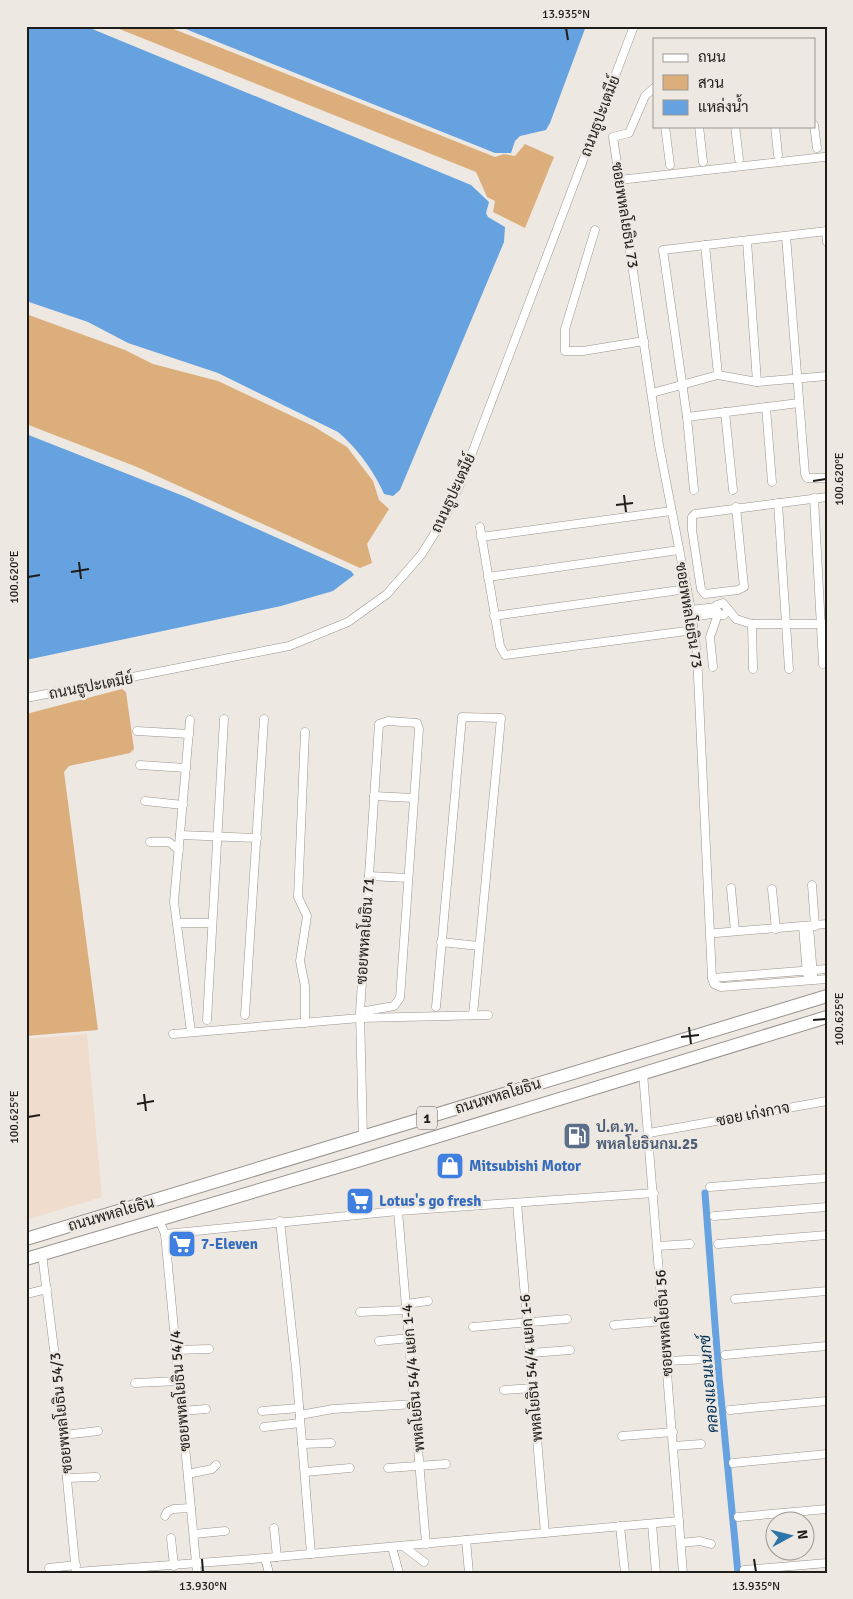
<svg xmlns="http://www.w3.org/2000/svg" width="853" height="1599" viewBox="0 0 853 1599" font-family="Signika,Sarabun,sans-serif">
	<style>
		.commercial { fill: #efdccc }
		.green { fill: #dcae7b }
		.water { fill: #67a2e0 }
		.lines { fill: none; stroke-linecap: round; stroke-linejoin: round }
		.canal { stroke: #67a2e0; stroke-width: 7 }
		.minor-casing { stroke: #99938d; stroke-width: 9 }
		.primary-casing { stroke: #99938d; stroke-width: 14 }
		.minor { stroke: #fff; stroke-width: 8 }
		.primary { stroke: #fff; stroke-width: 12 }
		.ticks { fill: none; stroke: #1f1d1a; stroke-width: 2 }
		.labels { text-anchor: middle; stroke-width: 5; stroke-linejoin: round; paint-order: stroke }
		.shield { fill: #eee8e2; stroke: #5d5a56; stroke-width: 1 }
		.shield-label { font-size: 14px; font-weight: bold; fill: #1f1d1a }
		.street-label { font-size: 15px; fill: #1f1d1a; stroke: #eee8e2 }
		.service-label { font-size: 15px; font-weight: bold; fill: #4e5e75; stroke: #eee8e2; text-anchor: start }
		.shop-label { font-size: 15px; font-weight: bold; fill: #366cbe; stroke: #eee8e2; text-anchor: start }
		.water-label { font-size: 16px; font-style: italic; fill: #043259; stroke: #eee8e2 }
		.neatline { fill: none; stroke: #1f1d1a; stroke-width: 2 }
		.ticks-label { font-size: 12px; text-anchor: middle; fill: #1f1d1a }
	</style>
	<rect width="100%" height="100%" fill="#eee8e2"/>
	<polygon class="commercial" points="87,1034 102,1197 26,1220 26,1039"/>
	<g class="green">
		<polygon points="112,26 166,26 495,157 504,154 515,156 525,144 554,157 525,228 493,212 495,201 487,197 476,172"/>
		<polygon points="26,314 125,350 153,364 218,381 313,426 347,447 373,481 379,500 389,509 367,544 372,563 360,568 137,467 26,424"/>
		<polygon points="122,689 126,692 134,749 130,753 69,766 64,772 98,1030 26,1036 26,714"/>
	</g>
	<g class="water">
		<path d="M26 26H85L471 185 489 202 486 213 488 217 505 227 504 242 400 490 393 496 384 494C375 472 356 447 338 432L218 373 128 343 88 322 26 301Z"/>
		<polygon points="178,26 586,26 550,123 546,130 520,136 515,141 511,153 495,153"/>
		<polygon points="26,434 186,497 351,571 354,575 333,591 281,606 26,660"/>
	</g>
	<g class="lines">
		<polyline class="canal" points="705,1193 719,1377 738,1573"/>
		<defs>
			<g id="minor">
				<polyline points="654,88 645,96 629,133 613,137 659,445 691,610 697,654 712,978 714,984 721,987 827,979"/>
				<polyline points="814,125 817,148"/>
				<polyline points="665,126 670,165"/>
				<polyline points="699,126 703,162"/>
				<polyline points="735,126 739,159"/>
				<polyline points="775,126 778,155"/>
				<polyline points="619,180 824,157"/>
				<polyline points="595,230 565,329 565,351 583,351 644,341"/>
				<polyline points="826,231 827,242"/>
				<polyline points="786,236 805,474 807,478 827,478"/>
				<polyline points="747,241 757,382"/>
				<polyline points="705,245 718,375"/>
				<polyline points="652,393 718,375 757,382 827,376"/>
				<polyline points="766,407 772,482"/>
				<polyline points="725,412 733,490"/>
				<polyline points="687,417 799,403"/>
				<polyline points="694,490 687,417 663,250 827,231"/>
				<polyline points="814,498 823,664"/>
				<polyline points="778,503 789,669"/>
				<polyline points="736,507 744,587 738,590 705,594 701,589 692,530 692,517 695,514 827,497"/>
				<polyline points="480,527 500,646 505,655 694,630"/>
				<polyline points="481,537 671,511"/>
				<polyline points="488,577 679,550"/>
				<polyline points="691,610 716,607"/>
				<polyline points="728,610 724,615 721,615 716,610 717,605 723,603 736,619 752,624 827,624"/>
				<polyline points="494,616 687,589"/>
				<polyline points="692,617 717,613"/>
				<polyline points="752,624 753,669"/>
				<polyline points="713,667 710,637 718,614"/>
				<polyline points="26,698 289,646 348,622 387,594 421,555 445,517 461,482 634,26"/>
				<polyline points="190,720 174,902 191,1032"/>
				<polyline points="137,731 189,734"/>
				<polyline points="140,765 186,768"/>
				<polyline points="374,796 413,798"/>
				<polyline points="145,801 183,805"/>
				<polyline points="180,835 257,838"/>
				<polyline points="150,842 169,842 179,850"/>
				<polyline points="369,876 408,878"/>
				<polyline points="812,885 815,926"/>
				<polyline points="731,888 735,931"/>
				<polyline points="772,889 776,929"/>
				<polyline points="177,923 212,923"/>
				<polyline points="803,927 807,974"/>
				<polyline points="809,927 813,975"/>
				<polyline points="716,933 827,924"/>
				<polyline points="441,942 479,946"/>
				<polyline points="712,978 827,969"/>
				<polyline points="436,1007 462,717 501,718 473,1015"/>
				<polyline points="360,1012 394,1006 400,998 419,729 417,723 388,721 379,724 360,1012 363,1138"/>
				<polyline points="245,1015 264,719"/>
				<polyline points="207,1020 224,719"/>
				<polyline points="305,1023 305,986 300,961 307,916 298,897 305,732"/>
				<polyline points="173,1034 360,1018 488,1015"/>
				<polyline points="643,1073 683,1573"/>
				<polyline points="649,1133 827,1101"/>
				<polyline points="710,1187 827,1178"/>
				<polyline points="517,1203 545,1533"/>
				<polyline points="398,1211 426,1544"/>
				<polyline points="714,1216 827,1207"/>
				<polyline points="159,1220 165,1234 197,1573"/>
				<polyline points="280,1221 296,1368 311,1554"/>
				<polyline points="165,1234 398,1211 654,1193"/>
				<polyline points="718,1244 827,1235"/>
				<polyline points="658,1246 690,1244"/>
				<polyline points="42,1254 56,1365 76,1573"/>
				<polyline points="26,1294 47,1289"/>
				<polyline points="735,1299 827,1291"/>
				<polyline points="406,1304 428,1301"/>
				<polyline points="360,1312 407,1310"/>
				<polyline points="614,1325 664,1321"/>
				<polyline points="473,1327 567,1319"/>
				<polyline points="379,1341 410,1338"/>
				<polyline points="176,1350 209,1349"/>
				<polyline points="531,1353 570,1350"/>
				<polyline points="725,1355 827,1346"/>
				<polyline points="667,1361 708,1359"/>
				<polyline points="135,1383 179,1381"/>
				<polyline points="504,1390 533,1388"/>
				<polyline points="730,1410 827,1401"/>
				<polyline points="182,1411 206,1409"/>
				<polyline points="262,1411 299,1408"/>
				<polyline points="300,1415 333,1409 415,1404"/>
				<polyline points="264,1427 300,1423"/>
				<polyline points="63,1435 98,1431"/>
				<polyline points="622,1436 673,1432"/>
				<polyline points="302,1444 331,1443"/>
				<polyline points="674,1446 701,1444"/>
				<polyline points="733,1463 827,1454"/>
				<polyline points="388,1468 446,1464"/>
				<polyline points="305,1472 350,1468"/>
				<polyline points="188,1474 212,1469 216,1465"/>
				<polyline points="67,1478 96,1477"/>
				<polyline points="165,1516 167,1512 173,1509 191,1508"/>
				<polyline points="738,1517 827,1509"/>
				<polyline points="652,1524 656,1573"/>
				<polyline points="620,1526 625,1573"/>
				<polyline points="274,1528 277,1557"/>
				<polyline points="194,1534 225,1531"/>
				<polyline points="171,1538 174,1566"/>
				<polyline points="466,1540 469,1573"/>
				<polyline points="681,1543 700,1541 711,1544"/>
				<polyline points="403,1546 424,1562"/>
				<polyline points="392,1547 399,1573"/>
				<polyline points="265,1558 269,1573"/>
				<polyline points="49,1568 76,1565"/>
				<polyline points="744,1570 827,1563"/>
				<polyline points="76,1572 265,1558 679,1521"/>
			</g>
			<g id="primary">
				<polyline points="26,1239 827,996"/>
				<polyline points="26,1259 354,1162 827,1017"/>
			</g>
		</defs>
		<use href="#minor" class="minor-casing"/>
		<use href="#primary" class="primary-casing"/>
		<use href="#minor" class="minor"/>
		<use href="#primary" class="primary"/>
	</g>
	<path class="ticks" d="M566 28 568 40M813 481 826 479M624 495 626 512M616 505 633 503M79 562 81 579M71 572 89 569M28 577 40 575M813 1020 826 1019M689 1027 691 1044M681 1037 699 1035M144 1094 146 1111M137 1104 154 1101M28 1117 40 1115M202 1559 203 1572M754 1559 756 1572"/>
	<defs>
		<symbol id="fuel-square" viewBox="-11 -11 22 22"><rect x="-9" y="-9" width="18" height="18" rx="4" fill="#5c6f8a" stroke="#eee8e2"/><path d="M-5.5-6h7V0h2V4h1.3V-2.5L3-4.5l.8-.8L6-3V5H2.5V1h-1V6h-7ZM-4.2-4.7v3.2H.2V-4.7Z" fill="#fff"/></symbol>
		<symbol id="shop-square" viewBox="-11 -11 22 22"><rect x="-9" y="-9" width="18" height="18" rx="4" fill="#3f7fe0" stroke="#eee8e2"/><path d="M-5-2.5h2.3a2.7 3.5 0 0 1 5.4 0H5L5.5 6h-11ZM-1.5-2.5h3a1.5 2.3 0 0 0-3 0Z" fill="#fff"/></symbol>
		<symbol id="supermarket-square" viewBox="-11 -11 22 22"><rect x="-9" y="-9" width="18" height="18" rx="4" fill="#3f7fe0" stroke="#eee8e2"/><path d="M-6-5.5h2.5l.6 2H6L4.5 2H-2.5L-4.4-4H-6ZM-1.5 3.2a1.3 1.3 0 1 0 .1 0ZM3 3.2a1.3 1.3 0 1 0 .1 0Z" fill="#fff"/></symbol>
	</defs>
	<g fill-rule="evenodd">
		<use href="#fuel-square" x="561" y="1120" width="32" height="32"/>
		<use href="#shop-square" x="434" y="1150" width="32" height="32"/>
		<use href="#supermarket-square" x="344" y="1185" width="32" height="32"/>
		<use href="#supermarket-square" x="166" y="1228" width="32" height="32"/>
	</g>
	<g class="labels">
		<rect class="shield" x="417" y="1106.5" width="20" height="23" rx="4"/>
		<g class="shield-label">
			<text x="427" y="1123">1</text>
		</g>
		<g class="street-label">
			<text transform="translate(600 116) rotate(-69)" y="5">ถนนธูปะเตมีย์</text>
			<text transform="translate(625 215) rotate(81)" y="5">ซอยพหลโยธิน 73</text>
			<text transform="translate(453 493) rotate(-65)" y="5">ถนนธูปะเตมีย์</text>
			<text transform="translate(689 615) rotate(81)" y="5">ซอยพหลโยธิน 73</text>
			<text transform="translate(91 686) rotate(-11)" y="5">ถนนธูปะเตมีย์</text>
			<text transform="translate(365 931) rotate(-86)" y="5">ซอยพหลโยธิน 71</text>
			<text transform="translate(498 1096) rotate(-17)" y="5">ถนนพหลโยธิน</text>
			<text transform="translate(753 1114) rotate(-11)" y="5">ซอย เก่งกาจ</text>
			<text transform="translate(111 1214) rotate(-16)" y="5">ถนนพหลโยธิน</text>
			<text transform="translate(664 1323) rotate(-94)" y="5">ซอยพหลโยธิน 56</text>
			<text transform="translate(531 1368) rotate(-95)" y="5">พหลโยธิน 54/4 แยก 1-6</text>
			<text transform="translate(413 1378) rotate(-95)" y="5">พหลโยธิน 54/4 แยก 1-4</text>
			<text transform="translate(180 1391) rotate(-95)" y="5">ซอยพหลโยธิน 54/4</text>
			<text transform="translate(61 1413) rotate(-96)" y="5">ซอยพหลโยธิน 54/3</text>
		</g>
		<g class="service-label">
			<text x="596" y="1132">ป.ต.ท.<tspan x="596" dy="17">พหลโยธินกม.25</tspan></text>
		</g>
		<g class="shop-label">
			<text x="469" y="1171">Mitsubishi Motor</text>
			<text x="379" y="1206">Lotus's go fresh</text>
			<text x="201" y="1249">7-Eleven</text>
		</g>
		<g class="water-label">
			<text transform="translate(708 1384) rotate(-95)" y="6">คลองแอนเนกซ์</text>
		</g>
	</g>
	<rect width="853" height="1599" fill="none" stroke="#eee8e2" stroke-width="55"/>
	<rect x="653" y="38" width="162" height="90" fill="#eee8e2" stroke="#9b9792"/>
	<rect x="663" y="54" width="25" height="8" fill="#ffffff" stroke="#9b9792"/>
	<text x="698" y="62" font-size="15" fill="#1f1d1a">ถนน</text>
	<rect x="663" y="75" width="25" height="15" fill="#dcae7b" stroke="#9b9792"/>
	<text x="698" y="88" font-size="15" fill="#1f1d1a">สวน</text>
	<rect x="663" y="100" width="25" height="15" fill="#67a2e0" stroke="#9b9792"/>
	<text x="698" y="112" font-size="15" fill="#1f1d1a">แหล่งน้ำ</text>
	<g transform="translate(790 1536) rotate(83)"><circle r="24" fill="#eee8e2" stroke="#9b9792"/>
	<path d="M0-4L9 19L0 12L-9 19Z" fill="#2d75a9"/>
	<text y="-8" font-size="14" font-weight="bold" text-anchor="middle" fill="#1f1d1a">N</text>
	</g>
	<rect x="28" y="28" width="798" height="1544" class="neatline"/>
	<g class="ticks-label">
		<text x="566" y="18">13.935°N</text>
		<text transform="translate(839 479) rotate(-90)" y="4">100.620°E</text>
		<text transform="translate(14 577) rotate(-90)" y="4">100.620°E</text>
		<text transform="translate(839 1019) rotate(-90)" y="4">100.625°E</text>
		<text transform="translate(14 1117) rotate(-90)" y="4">100.625°E</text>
		<text x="203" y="1590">13.930°N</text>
		<text x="756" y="1590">13.935°N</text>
	</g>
</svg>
